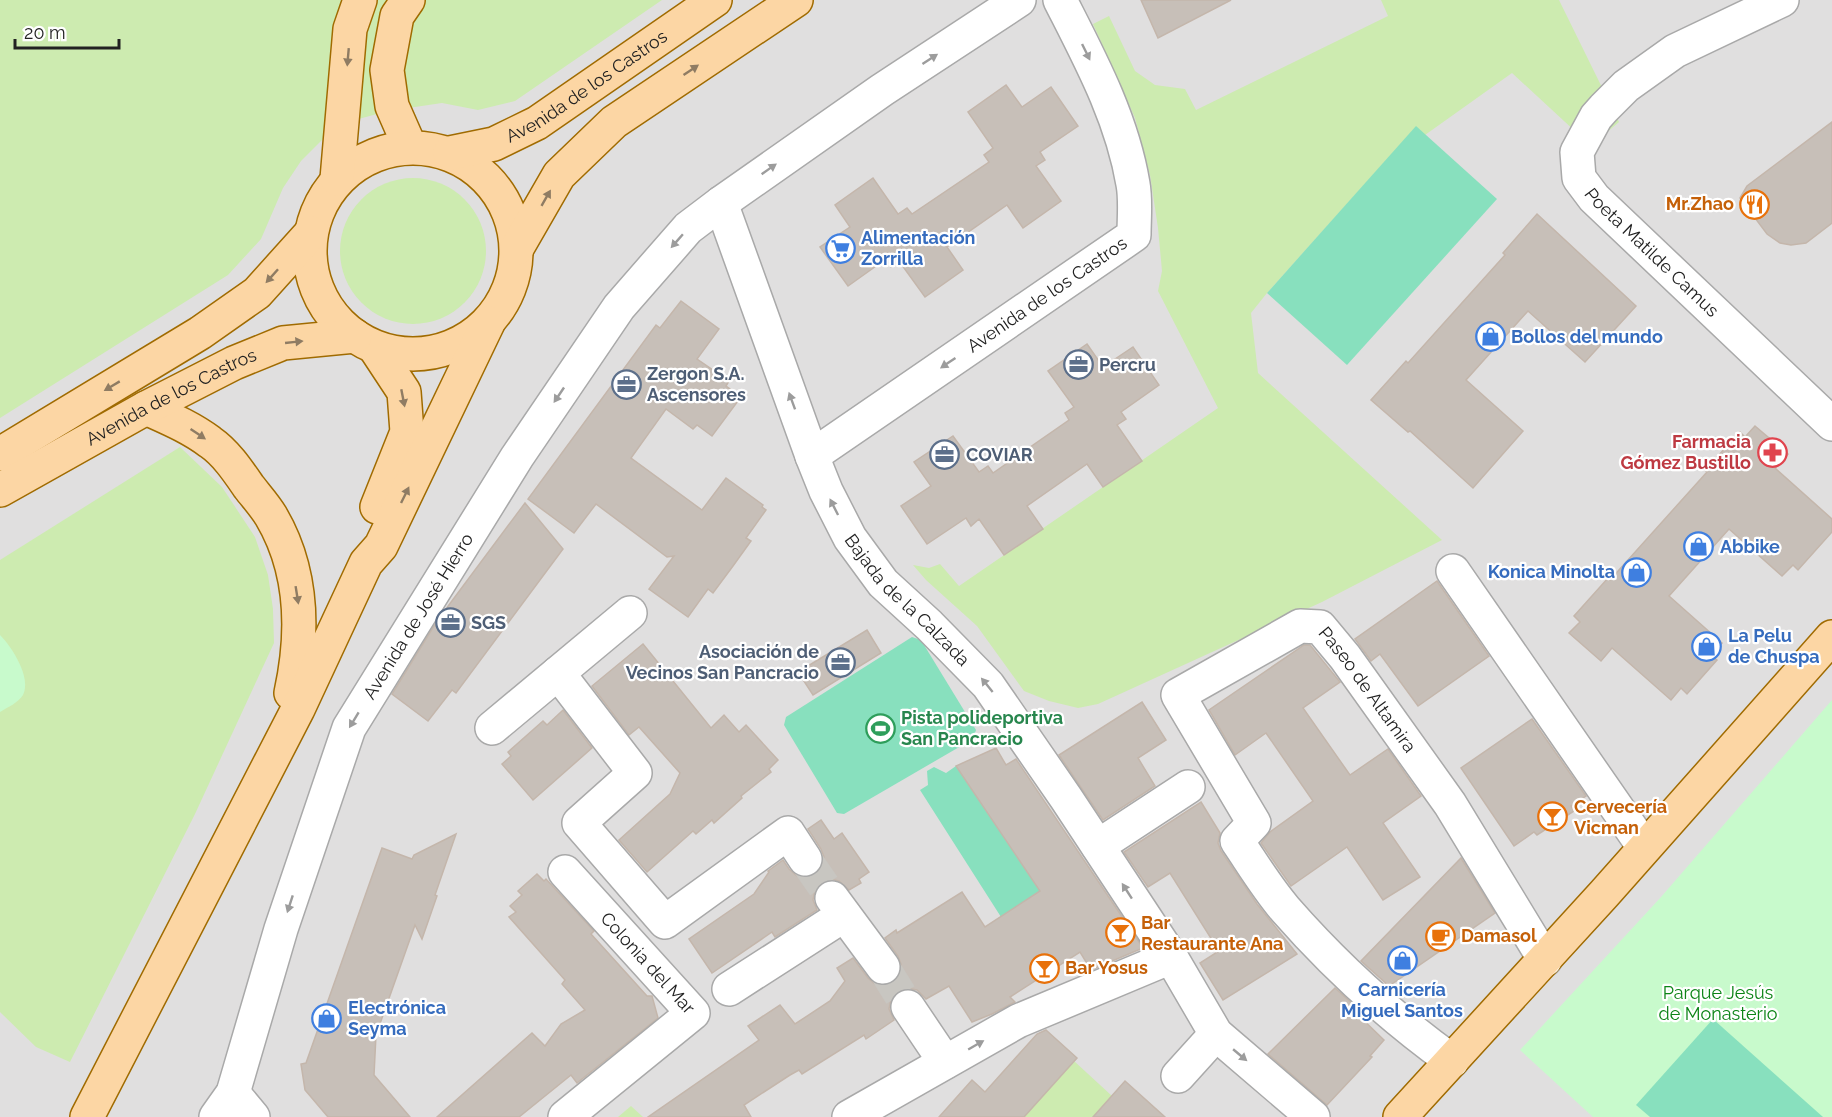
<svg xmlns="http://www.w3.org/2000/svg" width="1832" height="1117" viewBox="0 0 1832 1117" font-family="Raleway,sans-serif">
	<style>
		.residential { fill: #e0dfdf }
		.grass { fill: #cdebb0 }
		.park { fill: #c8facc }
		.pitch { fill: #88e0be }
		.building { fill: #c7bfb8; stroke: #c4b6ab; stroke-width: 1.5 }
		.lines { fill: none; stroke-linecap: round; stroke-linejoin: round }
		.minor-tunnel { stroke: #c8c6c1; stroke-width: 33; stroke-dasharray: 33 16; stroke-linecap: butt }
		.minor-casing { stroke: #a9a9a9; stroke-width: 36 }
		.major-casing { stroke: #a06b00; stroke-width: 36 }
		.minor { stroke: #fff; stroke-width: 33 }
		.major { stroke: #fcd6a4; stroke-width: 33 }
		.oneway { fill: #9c9c9c }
		.oneway2 { fill: #8f7c63 }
		.labels { text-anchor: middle; stroke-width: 4.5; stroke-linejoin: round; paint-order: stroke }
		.street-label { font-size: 18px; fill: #222; stroke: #fff }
		.food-label { font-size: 18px; font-weight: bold; fill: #c56008; stroke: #fff; text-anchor: start }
		.shop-label { font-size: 18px; font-weight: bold; fill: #366cbe; stroke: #fff; text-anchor: start }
		.service-label { font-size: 18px; font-weight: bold; fill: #4e5e75; stroke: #fff; text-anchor: start }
		.health-label { font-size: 18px; font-weight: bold; fill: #be3a42; stroke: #fff; text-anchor: end }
		.leisure-label { font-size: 18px; font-weight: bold; fill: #27864d; stroke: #fff; text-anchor: start }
		.park-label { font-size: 18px; fill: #0c8416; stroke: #fff }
	</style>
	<rect width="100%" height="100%" fill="#f2efe9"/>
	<rect class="residential" x="0" y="0" width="1832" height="1117"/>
	<g class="grass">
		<polygon points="0,0 662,0 515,101 478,110 442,103 388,111 355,120 325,137 301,161 283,188 261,239 228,275 0,418"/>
		<polygon points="1381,0 1559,0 1619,122 1591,146 1512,73 1425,135 1416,127 1267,293 1251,313 1258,373 1442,540 1322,602 1098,704 1078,708 1049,701 1024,691 977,626 926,580 913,565 929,568 940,564 959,586 1218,408 1158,291 1162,271 1158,228 1150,175 1135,118 1093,24 1109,16 1135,71 1155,85 1185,89 1196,110 1388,16"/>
		<circle cx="413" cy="251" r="73"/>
		<polygon points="180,447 222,487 255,537 268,575 273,609 274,643 195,814 70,1062 36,1047 0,1012 0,560"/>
		<polygon points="1074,1061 1112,1096 1094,1117 1024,1117"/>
		<polygon points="631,1106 643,1117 618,1117"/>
	</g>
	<g class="park">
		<path d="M0 635C12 647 32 678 23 695 18 703 8 707 0 712Z"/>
		<polygon points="1832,700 1832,1117 1593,1117 1520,1050 1661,897"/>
	</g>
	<g class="pitch">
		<polygon points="1416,126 1497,199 1347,365 1267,293"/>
		<polygon points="912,637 921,640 976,730 973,739 844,814 837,813 784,725 786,717"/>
		<polygon points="956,766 1041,892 1001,917 920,790 928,785 927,771 934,767 946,773"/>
		<polygon points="1713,1019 1823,1117 1650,1117 1636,1105"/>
	</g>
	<g class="building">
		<polygon points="1141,0 1231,0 1158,38"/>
		<polygon points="1006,85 1022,107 1051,87 1078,126 1040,152 1045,160 1036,166 1061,201 1023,228 1007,205 947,247 963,270 925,297 899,261 891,267 886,259 848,286 820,247 850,227 835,205 873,178 898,214 907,208 912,214 989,162 984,155 993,148 968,112"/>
		<polygon points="1832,122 1832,223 1806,243 1791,245 1780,243 1767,234 1740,198 1747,186"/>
		<polygon points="1537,214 1636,306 1585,362 1528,311 1466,380 1523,431 1473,488 1410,431 1408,432 1371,400 1406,361 1408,363 1505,255 1503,253"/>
		<polygon points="681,301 719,329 697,359 729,381 726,386 741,397 712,436 697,425 693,429 666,409 631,458 702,510 726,478 763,505 762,507 766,510 746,538 751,541 733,566 713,593 708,589 688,617 649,589 674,556 667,557 596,504 574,533 528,499 656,325 660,328"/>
		<polygon points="1087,344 1103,367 1133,347 1159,385 1121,412 1126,419 1117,425 1142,461 1103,487 1087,464 1027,506 1043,529 1004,555 979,519 971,526 966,518 927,544 901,506 931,486 914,462 953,436 979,472 988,466 993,473 1069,420 1065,413 1074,407 1048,371"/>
		<polygon points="1755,426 1788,454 1775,468 1832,519 1832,532 1798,570 1793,565 1782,576 1729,529 1669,596 1722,643 1711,655 1717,660 1687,694 1681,688 1671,700 1612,648 1601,661 1569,633 1580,622 1574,616 1608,578 1610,580 1707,472 1705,470 1740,432 1745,437"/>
		<polygon points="525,503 563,549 456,693 452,690 428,721 392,694 437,621"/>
		<polygon points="1437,581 1489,656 1418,706 1380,654 1371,661 1355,639"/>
		<polygon points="867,630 881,653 813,695 798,672"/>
		<polygon points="643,644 711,728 724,715 739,732 746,725 778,760 769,769 771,772 741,796 742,798 714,823 712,820 696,834 693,831 647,872 619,840 670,794 680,773 639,727 629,735 592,686"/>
		<polygon points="1304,645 1310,645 1340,682 1303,708 1350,775 1388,749 1421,796 1383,823 1420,877 1383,900 1347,847 1291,886 1261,843 1270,832 1313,801 1266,733 1235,755 1209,710"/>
		<polygon points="1142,702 1166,740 1138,758 1155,786 1103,820 1059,755"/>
		<polygon points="563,710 592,748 533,800 502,764 511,756 508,752 543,721 547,725"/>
		<polygon points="1532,719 1586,796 1571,806 1574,811 1537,835 1534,832 1514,846 1461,768"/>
		<polygon points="996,748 1006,765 1016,759 1143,948 1091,970 1080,952 1010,997 1015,1002 992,1014 972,1022 949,986 926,999 917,990 906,988 897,992 891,999 889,1009 894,1020 866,1039 864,1035 802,1074 799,1070 790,1075 744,1105 751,1117 648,1117 759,1040 748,1026 780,1005 795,1024 830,1001 845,981 837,968 853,958 868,978 875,984 885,986 894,982 900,974 901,964 898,956 885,938 896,930 897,933 962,892 985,927 1040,891 956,766"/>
		<polygon points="1201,802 1220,833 1218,843 1221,851 1257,904 1297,954 1223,1000 1200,963 1219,951 1170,873 1148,887 1124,852"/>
		<polygon points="821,820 834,839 842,833 869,872 859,879 861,883 849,890 839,881 830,879 821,883 815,890 813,900 817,910 775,937 772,932 712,973 689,939 754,894 769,872 768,871 783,860 789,869 797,876 807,878 816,874 822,867 824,857 821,849 808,829"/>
		<polygon points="456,834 435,895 437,896 422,939 415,925 376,1035 374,1075 410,1117 328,1117 305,1090 301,1064 306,1063 382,848 412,859 414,855"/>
		<polygon points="1461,858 1495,913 1389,986 1361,961"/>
		<polygon points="537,874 544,881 546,879 594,931 591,934 647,996 652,996 658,1018 577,1083 571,1075 519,1117 437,1117 532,1033 545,1046 561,1024 585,1010 562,984 565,980 509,917 516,912 510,906 522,895 518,891"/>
		<polygon points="1335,988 1357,1008 1354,1011 1384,1040 1370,1056 1372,1057 1327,1105 1268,1054"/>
		<polygon points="1046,1030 1077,1058 1024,1117 939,1117 972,1080 985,1092 1037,1034"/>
		<polygon points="1125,1081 1165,1117 1093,1117"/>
	</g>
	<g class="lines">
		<g class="minor-tunnel">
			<polyline points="805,859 832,898"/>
			<polyline points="883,967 908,1007"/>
		</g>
		<defs>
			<g id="minor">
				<path id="s1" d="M1782 0 1675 51 1626 86 1604 108 1596 117 1577 152 1579 178 1594 198 1832 424"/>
				<path id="s2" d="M721 203 812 456 826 491 850 538 883 583 929 625 988 685 1066 798 1171 957 1216 1034 1313 1117"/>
				<path id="s3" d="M812 456 1134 235C1134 218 1136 200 1133 184 1122 118 1090 59 1060 0"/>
				<polyline points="1453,571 1644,847"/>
				<polyline points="558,673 635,773 579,823 665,922 788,833 805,859"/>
				<polyline points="492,728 630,613"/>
				<polyline points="1098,846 1188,787"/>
				<path id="s4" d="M565 872 693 1013 565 1117"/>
				<polyline points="832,898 883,967"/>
				<polyline points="729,989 844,915"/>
				<polyline points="908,1007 945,1062"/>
				<path id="s5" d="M1452 1061C1391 1017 1334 965 1285 909 1267 888 1252 863 1237 841L1254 823 1178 695 1300 626 1320 627 1345 657 1450 804 1545 960"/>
				<polyline points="1178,1076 1216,1034"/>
				<polyline points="233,1093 253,1117"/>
				<path id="s6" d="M216 1117 233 1093 281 929 349 728 517 457 619 307 688 228 721 203 882 90 1019 0"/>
				<polyline points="849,1117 1018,1021 1171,957"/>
			</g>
			<g id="major">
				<polyline points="408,0 397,16 387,70 392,106 410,147"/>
				<circle cx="413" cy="251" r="103"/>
				<path id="s7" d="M450 153 494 144 537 123 715 0"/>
				<polyline points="337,179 350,29 360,0"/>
				<polyline points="517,248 559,175 614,122 796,0"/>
				<polyline points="375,348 404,392 407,432 377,507"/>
				<path d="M146 408C168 418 190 427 210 442 226 453 238 471 249 487 256 496 265 506 271 516 303 570 304 633 291 693"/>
				<polyline points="0,454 200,333 257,293 311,233"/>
				<path id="s8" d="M0 490 146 408 234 363 283 343 355 336"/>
				<polyline points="87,1117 298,709 366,563 381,546 488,323"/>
				<polyline points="1400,1117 1604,894 1832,637"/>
			</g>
		</defs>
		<use href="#minor" class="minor-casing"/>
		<use href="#major" class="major-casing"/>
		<use href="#minor" class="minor"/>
		<use href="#major" class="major"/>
	</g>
	<defs><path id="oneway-solid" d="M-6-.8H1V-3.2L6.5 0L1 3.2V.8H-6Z" transform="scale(1.5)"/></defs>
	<g class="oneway">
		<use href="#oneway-solid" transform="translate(1086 52) rotate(64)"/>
		<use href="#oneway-solid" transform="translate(930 59) rotate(-33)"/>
		<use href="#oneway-solid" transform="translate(769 169) rotate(-35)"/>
		<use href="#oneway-solid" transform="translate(677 241) rotate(131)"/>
		<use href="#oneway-solid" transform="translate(948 363) rotate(146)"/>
		<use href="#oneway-solid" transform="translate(559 395) rotate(124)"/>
		<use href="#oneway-solid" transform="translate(792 401) rotate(-110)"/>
		<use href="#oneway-solid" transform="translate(834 507) rotate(-117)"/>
		<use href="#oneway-solid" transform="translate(987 685) rotate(-129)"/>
		<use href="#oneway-solid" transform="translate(354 720) rotate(121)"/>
		<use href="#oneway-solid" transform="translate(1127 891) rotate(-123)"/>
		<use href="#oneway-solid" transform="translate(290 904) rotate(108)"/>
		<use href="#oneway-solid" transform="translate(976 1045) rotate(-30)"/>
		<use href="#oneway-solid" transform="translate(1240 1055) rotate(40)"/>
	</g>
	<g class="oneway2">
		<use href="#oneway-solid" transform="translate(348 57) rotate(95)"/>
		<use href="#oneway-solid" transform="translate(691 70) rotate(-34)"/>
		<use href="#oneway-solid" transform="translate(546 198) rotate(-60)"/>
		<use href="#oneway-solid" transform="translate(272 276) rotate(132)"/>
		<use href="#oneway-solid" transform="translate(294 342) rotate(-6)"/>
		<use href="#oneway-solid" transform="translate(112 386) rotate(149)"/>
		<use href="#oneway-solid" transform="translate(403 398) rotate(79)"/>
		<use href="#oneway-solid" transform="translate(198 434) rotate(34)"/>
		<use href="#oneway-solid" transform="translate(405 495) rotate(-64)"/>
		<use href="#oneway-solid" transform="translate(297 595) rotate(81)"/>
	</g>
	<defs>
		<symbol id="restaurant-ring" viewBox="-11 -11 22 22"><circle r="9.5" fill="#fff" stroke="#e8710a" stroke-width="1.5"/><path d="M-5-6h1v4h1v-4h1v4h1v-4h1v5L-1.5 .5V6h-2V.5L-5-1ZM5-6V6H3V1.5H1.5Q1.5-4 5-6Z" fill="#e8710a"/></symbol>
		<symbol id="supermarket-ring" viewBox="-11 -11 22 22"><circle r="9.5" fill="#fff" stroke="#3f7fe0" stroke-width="1.5"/><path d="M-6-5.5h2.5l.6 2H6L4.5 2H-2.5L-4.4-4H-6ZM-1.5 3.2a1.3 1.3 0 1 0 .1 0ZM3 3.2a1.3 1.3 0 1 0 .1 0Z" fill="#3f7fe0"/></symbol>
		<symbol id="shop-ring" viewBox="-11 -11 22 22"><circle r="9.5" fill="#fff" stroke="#3f7fe0" stroke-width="1.5"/><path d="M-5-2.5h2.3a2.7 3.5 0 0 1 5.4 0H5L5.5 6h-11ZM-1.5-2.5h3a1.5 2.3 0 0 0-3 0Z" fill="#3f7fe0"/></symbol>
		<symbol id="office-ring" viewBox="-11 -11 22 22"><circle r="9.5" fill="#fff" stroke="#5c6f8a" stroke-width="1.5"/><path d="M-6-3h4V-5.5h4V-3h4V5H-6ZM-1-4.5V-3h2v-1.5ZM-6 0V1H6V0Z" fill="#5c6f8a"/></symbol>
		<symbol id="pharmacy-ring" viewBox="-11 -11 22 22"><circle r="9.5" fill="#fff" stroke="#e0444e" stroke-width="1.5"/><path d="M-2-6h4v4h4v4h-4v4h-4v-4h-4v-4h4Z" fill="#e0444e"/></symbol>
		<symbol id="stadium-ring" viewBox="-11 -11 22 22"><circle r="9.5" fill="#fff" stroke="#2e9e5b" stroke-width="1.5"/><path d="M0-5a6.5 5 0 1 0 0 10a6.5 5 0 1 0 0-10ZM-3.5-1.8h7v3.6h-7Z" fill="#2e9e5b"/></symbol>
		<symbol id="bar-ring" viewBox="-11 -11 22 22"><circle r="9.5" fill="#fff" stroke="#e8710a" stroke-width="1.5"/><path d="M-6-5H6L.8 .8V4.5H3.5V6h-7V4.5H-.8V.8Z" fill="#e8710a"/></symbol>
		<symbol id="cafe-ring" viewBox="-11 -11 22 22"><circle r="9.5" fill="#fff" stroke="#e8710a" stroke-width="1.5"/><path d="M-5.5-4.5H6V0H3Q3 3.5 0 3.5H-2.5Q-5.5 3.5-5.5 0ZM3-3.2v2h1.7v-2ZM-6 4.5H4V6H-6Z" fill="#e8710a"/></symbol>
	</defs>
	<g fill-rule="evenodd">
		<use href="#restaurant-ring" x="1738" y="188" width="33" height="33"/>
		<use href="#supermarket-ring" x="824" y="232" width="33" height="33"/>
		<use href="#shop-ring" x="1474" y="320" width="33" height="33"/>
		<use href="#office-ring" x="1062" y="348" width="33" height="33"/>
		<use href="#office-ring" x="610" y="368" width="33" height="33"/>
		<use href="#pharmacy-ring" x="1756" y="436" width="33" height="33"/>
		<use href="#office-ring" x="928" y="438" width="33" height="33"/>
		<use href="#shop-ring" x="1682" y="530" width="33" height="33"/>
		<use href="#shop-ring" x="1620" y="556" width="33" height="33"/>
		<use href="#office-ring" x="434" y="606" width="33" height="33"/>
		<use href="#shop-ring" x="1690" y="630" width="33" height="33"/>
		<use href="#office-ring" x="824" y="646" width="33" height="33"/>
		<use href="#stadium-ring" x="864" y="712" width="33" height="33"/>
		<use href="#bar-ring" x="1536" y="800" width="33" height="33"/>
		<use href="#bar-ring" x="1104" y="916" width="33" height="33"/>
		<use href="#cafe-ring" x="1424" y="920" width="33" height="33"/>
		<use href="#shop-ring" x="1386" y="944" width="33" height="33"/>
		<use href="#bar-ring" x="1028" y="952" width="33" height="33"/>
		<use href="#shop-ring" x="310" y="1002" width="33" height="33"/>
	</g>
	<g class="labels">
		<g class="street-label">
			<text dy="6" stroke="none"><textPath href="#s7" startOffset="154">Avenida de los Castros</textPath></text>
			<text dy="6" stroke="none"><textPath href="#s1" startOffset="392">Poeta Matilde Camus</textPath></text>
			<text dy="6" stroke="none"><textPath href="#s3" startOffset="285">Avenida de los Castros</textPath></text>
			<text dy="6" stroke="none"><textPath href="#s8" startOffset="195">Avenida de los Castros</textPath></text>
			<text dy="6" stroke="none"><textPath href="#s2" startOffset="444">Bajada de la Calzada</textPath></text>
			<text dy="6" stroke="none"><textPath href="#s6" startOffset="544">Avenida de José Hierro</textPath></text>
			<text dy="6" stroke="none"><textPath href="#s5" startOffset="722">Paseo de Altamira</textPath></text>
			<text dy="6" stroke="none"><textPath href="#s4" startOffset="123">Colonia del Mar</textPath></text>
		</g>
		<g class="food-label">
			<text x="1734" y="210" text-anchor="end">Mr.Zhao</text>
			<text x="1574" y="813">Cervecería<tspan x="1574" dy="21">Vicman</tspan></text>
			<text x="1141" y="929">Bar<tspan x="1141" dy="21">Restaurante Ana</tspan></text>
			<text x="1461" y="942">Damasol</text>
			<text x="1065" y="974">Bar Yosus</text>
		</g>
		<g class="shop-label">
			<text x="861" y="244">Alimentación<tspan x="861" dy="21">Zorrilla</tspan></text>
			<text x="1511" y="343">Bollos del mundo</text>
			<text x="1720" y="553">Abbike</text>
			<text x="1615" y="578" text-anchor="end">Konica Minolta</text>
			<text x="1728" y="642">La Pelu<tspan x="1728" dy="21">de Chuspa</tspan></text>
			<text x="1402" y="996" text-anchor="middle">Carnicería<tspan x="1402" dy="21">Miguel Santos</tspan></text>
			<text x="348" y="1014">Electrónica<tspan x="348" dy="21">Seyma</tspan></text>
		</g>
		<g class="service-label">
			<text x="1099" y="371">Percru</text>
			<text x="647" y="380">Zergon S.A.<tspan x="647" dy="21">Ascensores</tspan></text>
			<text x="966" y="461">COVIAR</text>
			<text x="471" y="629">SGS</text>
			<text x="819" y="658" text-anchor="end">Asociación de<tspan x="819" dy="21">Vecinos San Pancracio</tspan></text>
		</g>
		<g class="health-label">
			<text x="1751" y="448">Farmacia<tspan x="1751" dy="21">Gómez Bustillo</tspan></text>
		</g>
		<g class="leisure-label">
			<text x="901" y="724">Pista polideportiva<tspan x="901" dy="21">San Pancracio</tspan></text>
		</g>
		<g class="park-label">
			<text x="1718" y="999">Parque Jesús<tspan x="1718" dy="21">de Monasterio</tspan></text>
		</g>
	</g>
	<path d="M15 39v9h104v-9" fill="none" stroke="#222222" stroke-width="3"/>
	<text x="24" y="39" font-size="18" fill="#222222" stroke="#ffffff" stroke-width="4.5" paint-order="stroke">20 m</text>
</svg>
